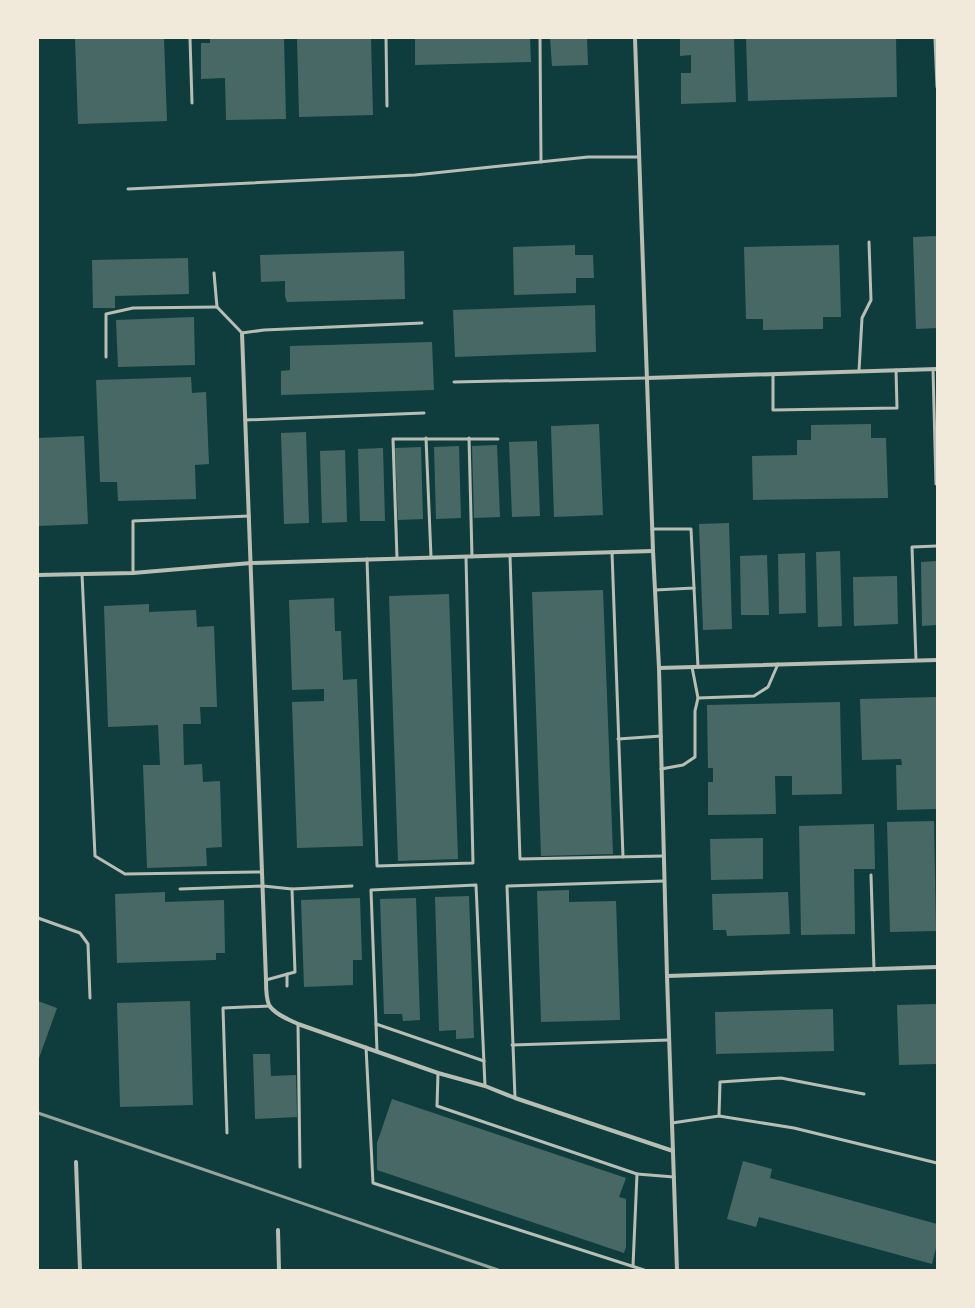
<svg xmlns="http://www.w3.org/2000/svg" width="975" height="1308" viewBox="0 0 975 1308" font-family="'Open Sans',sans-serif">
	<style>
		.building { fill: #486865 }
		.lines { fill: none; stroke-linecap: round; stroke-linejoin: round }
		.service { stroke: #b8beb3; stroke-width: 3 }
		.minor { stroke: #b8beb3; stroke-width: 4 }
		.rail { stroke: #97a49c; stroke-width: 3 }
	</style>
	<rect width="100%" height="100%" fill="#0f3d3e"/>
	<g class="building">
		<polygon points="75,38 164,38 167,121 78,124"/>
		<polygon points="210,38 284,38 286,119 226,120 225,78 201,79 201,43 210,43"/>
		<polygon points="297,38 371,38 373,115 299,117"/>
		<polygon points="415,38 530,38 531,62 415,65"/>
		<polygon points="550,38 587,38 588,65 552,66"/>
		<polygon points="680,38 734,38 736,102 681,104 681,73 691,73 691,55 680,56"/>
		<polygon points="746,38 896,38 897,97 748,101"/>
		<polygon points="937,236 937,328 916,329 913,237"/>
		<polygon points="575,245 575,255 593,255 594,278 576,278 576,293 514,295 513,247"/>
		<polygon points="839,245 841,317 823,317 823,329 763,330 763,319 746,319 744,247"/>
		<polygon points="404,251 405,299 287,302 285,296 285,281 261,282 260,255"/>
		<polygon points="188,258 189,294 115,296 115,308 93,308 92,260"/>
		<polygon points="595,305 596,352 455,357 453,310"/>
		<polygon points="194,317 195,365 118,367 116,320"/>
		<polygon points="432,342 434,390 281,395 281,371 290,370 290,346"/>
		<polygon points="191,377 192,393 206,392 209,464 195,465 196,499 118,501 117,482 100,482 96,380"/>
		<polygon points="599,424 603,515 554,517 551,426"/>
		<polygon points="871,424 871,438 886,438 888,498 753,500 752,456 797,455 797,440 811,440 811,425"/>
		<polygon points="306,432 309,523 284,524 281,433"/>
		<polygon points="84,436 88,524 38,526 38,438"/>
		<polygon points="537,441 540,516 512,517 509,442"/>
		<polygon points="497,445 500,517 474,518 472,446"/>
		<polygon points="459,446 461,518 436,519 434,447"/>
		<polygon points="421,447 423,519 398,520 395,448"/>
		<polygon points="383,448 385,521 360,521 358,449"/>
		<polygon points="345,450 347,522 322,523 320,451"/>
		<polygon points="729,523 732,629 703,630 699,524"/>
		<polygon points="840,551 842,626 818,627 816,552"/>
		<polygon points="805,553 806,613 779,614 778,554"/>
		<polygon points="767,555 769,615 741,615 740,556"/>
		<polygon points="937,561 937,625 922,626 921,562"/>
		<polygon points="897,576 898,624 854,626 853,577"/>
		<polygon points="603,590 613,854 541,856 532,592"/>
		<polygon points="449,594 458,859 398,861 389,596"/>
		<polygon points="334,598 335,631 341,631 343,680 357,679 363,846 297,848 292,702 324,701 324,689 292,690 289,600"/>
		<polygon points="149,604 149,612 196,610 197,627 214,626 217,707 200,707 201,724 183,724 184,765 202,764 203,782 220,781 222,847 206,848 207,866 147,868 143,765 160,765 158,725 108,727 104,606"/>
		<polygon points="937,697 937,809 897,810 896,765 902,765 901,759 862,760 860,699"/>
		<polygon points="840,702 842,794 792,795 792,776 775,776 776,814 708,815 708,782 713,782 713,768 708,768 707,705"/>
		<polygon points="934,821 936,931 890,932 887,822"/>
		<polygon points="874,824 875,869 854,869 855,934 801,935 799,826"/>
		<polygon points="763,838 763,879 711,880 710,839"/>
		<polygon points="569,890 569,902 616,901 620,1020 541,1022 537,891"/>
		<polygon points="165,892 165,902 224,900 225,953 216,953 216,960 117,963 115,894"/>
		<polygon points="788,892 790,934 727,936 726,930 713,930 712,894"/>
		<polygon points="469,896 474,1038 456,1039 456,1030 439,1031 435,897"/>
		<polygon points="360,898 362,960 353,960 353,985 304,987 301,900"/>
		<polygon points="416,898 420,1020 403,1021 402,1014 384,1014 380,899"/>
		<polygon points="38,1001 57,1008 38,1061"/>
		<polygon points="190,1001 193,1105 120,1107 117,1003"/>
		<polygon points="937,1004 937,1064 899,1065 897,1005"/>
		<polygon points="833,1009 834,1051 716,1054 715,1012"/>
		<polygon points="253,1054 270,1054 271,1076 296,1075 297,1117 255,1119"/>
		<polygon points="392,1099 626,1178 619,1197 626,1199 626,1247 624,1253 377,1170 377,1143"/>
		<polygon points="743,1161 772,1169 770,1178 937,1224 937,1244 932,1264 759,1217 756,1227 727,1219"/>
	</g>
	<g class="lines">
		<g class="service">
			<polyline points="190,38 192,103"/>
			<polyline points="386,38 387,106"/>
			<polyline points="540,38 541,162"/>
			<polyline points="935,38 937,87"/>
			<polyline points="128,189 415,175 588,157 639,157"/>
			<polyline points="214,273 217,307 242,333 264,330 422,323"/>
			<polyline points="106,357 106,314 133,308 217,307"/>
			<polyline points="933,369 936,484 937,484"/>
			<polyline points="859,371 862,318 871,300 869,242"/>
			<polyline points="773,374 773,410 897,408 896,370"/>
			<polyline points="454,382 647,378"/>
			<polyline points="245,420 424,413"/>
			<polyline points="426,438 431,557"/>
			<polyline points="469,438 472,557"/>
			<polyline points="652,529 691,529 694,588 655,590"/>
			<polyline points="612,552 623,857"/>
			<polyline points="510,556 520,859 664,856"/>
			<polyline points="397,558 393,439 498,439"/>
			<polyline points="367,559 377,866 473,863 466,557"/>
			<polyline points="133,573 133,521 249,516"/>
			<polyline points="82,574 95,856 125,874 262,872"/>
			<polyline points="694,588 698,667"/>
			<polyline points="916,660 912,547 937,546"/>
			<polyline points="698,698 754,696 768,687 778,664"/>
			<polyline points="618,739 661,736"/>
			<polyline points="661,769 683,765 695,757 695,711 698,698 692,667"/>
			<polyline points="871,875 874,970"/>
			<polyline points="180,889 263,886 292,889 352,886"/>
			<polyline points="38,918 80,933 88,944 90,998"/>
			<polyline points="287,974 287,986"/>
			<polyline points="266,980 295,972 292,889"/>
			<polyline points="298,1024 300,1167"/>
			<polyline points="376,1024 484,1061"/>
			<polyline points="512,1045 669,1040"/>
			<polyline points="366,1047 373,1183 644,1270"/>
			<polyline points="377,1051 371,890 476,885 485,1086"/>
			<polyline points="438,1073 437,1106 637,1174 633,1266"/>
			<polyline points="515,1098 507,886 664,881"/>
			<polyline points="719,1116 794,1128 937,1163"/>
			<polyline points="672,1123 719,1116 720,1082 781,1078 864,1094"/>
			<polyline points="227,1133 223,1008 270,1006"/>
			<polyline points="637,1174 674,1177"/>
		</g>
		<g class="minor">
			<polyline points="635,38 653,551 659,668 667,976 677,1270"/>
			<path d="M242 333 266 980C266 988 266 998 269 1005 274 1014 290 1020 298 1024L438 1073 485 1086 515 1098 673 1151"/>
			<polyline points="647,378 937,369"/>
			<polyline points="38,575 133,573 251,563 653,551"/>
			<polyline points="659,668 937,660"/>
			<polyline points="667,976 937,967"/>
			<polyline points="76,1162 80,1270"/>
			<polyline points="278,1230 279,1270"/>
		</g>
		<polyline class="rail" points="38,1113 498,1270"/>
	</g>
	<rect width="975" height="1308" fill="none" stroke="#f1e9da" stroke-width="78"/>
</svg>
